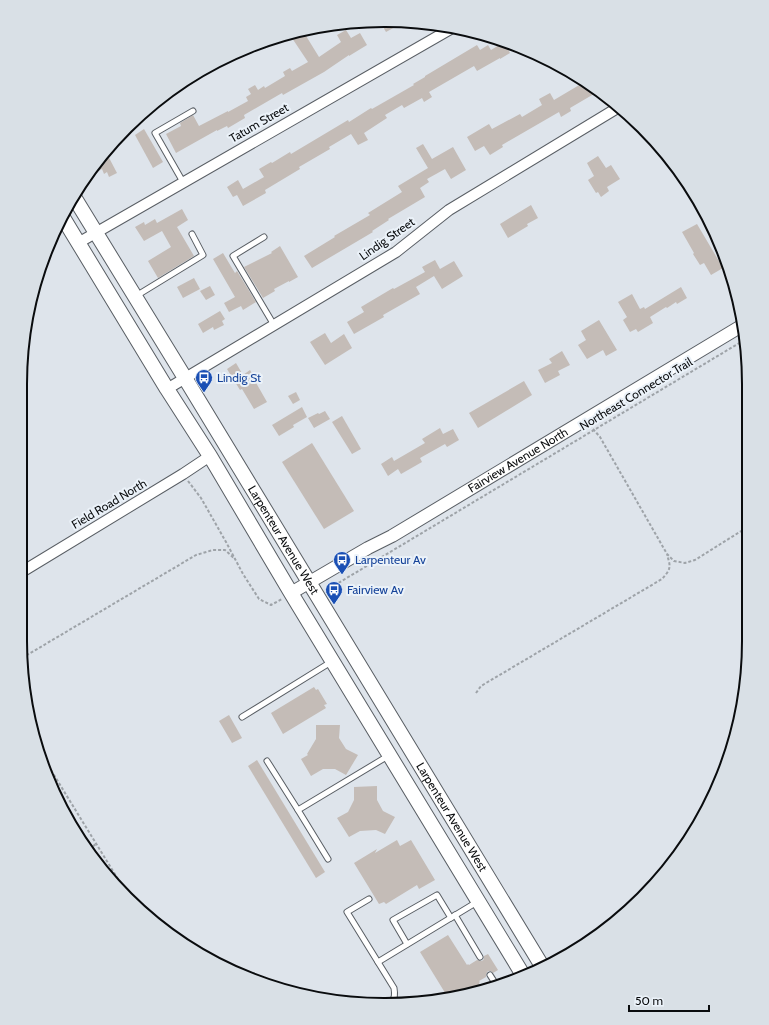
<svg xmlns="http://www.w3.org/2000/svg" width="769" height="1025" viewBox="0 0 769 1025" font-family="Cabin,sans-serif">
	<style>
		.building { fill: #c4bcb7 }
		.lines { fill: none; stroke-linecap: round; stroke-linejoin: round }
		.service-casing { stroke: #595e64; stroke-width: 7 }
		.minor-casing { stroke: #595e64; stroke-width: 12 }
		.tertiary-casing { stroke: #595e64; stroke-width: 14 }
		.secondary-casing { stroke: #595e64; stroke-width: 16 }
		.path { stroke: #9ea3a8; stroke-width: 2; stroke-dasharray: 3 2; stroke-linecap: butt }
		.service { stroke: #fff; stroke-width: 5 }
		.minor { stroke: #fff; stroke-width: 10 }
		.tertiary { stroke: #fff; stroke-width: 12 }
		.secondary { stroke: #fff; stroke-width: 14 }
		.labels { text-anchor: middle; stroke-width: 4; stroke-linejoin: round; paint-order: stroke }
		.street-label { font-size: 12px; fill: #0a0c0e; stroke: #ebf2f9 }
		.transit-label { font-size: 12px; fill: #164399; stroke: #ebf2f9; text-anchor: start }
		.rim { fill: none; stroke: #0a0c0e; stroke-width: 2 }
	</style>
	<rect width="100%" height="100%" fill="#dee4eb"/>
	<g class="building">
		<polygon points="379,20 384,20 404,22 386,32"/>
		<polygon points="346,30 351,38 360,33 367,45 349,56 349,55 324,72 283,95 282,93 244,115 245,118 228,128 227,126 217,131 217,130 176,153 166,134 181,126 180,123 193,115 199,126 228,111 228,112 248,101 246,97 251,94 248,89 255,85 258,90 264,86 265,88 285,76 283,72 290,68 292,71 308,62 292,38 303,31 319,57 341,42 337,35"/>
		<polygon points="504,42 510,53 500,59 500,58 477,71 474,66 429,92 432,97 424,102 422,98 404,108 402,105 385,115 387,118 364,133 368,140 358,145 351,134 329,147 330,149 299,167 300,169 265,190 266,193 243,206 237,195 233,197 227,187 238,180 243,189 264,177 259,169 271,162 272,163 290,152 291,154 348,120 349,122 371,108 372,109 414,85 413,84 425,77 425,76 477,45 480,50 488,45 491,50"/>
		<polygon points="586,81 599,91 570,108 571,111 561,117 559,112 502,145 503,147 490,155 484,146 475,151 467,137 489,124 492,129 520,114 522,117 542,105 539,99 550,93 554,100"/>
		<polygon points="144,129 163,162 153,168 135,135"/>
		<polygon points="423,144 432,159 453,147 466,170 451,179 445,169 427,179 429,182 420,188 425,197 388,219 389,220 372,231 373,232 312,268 304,256 335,237 334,236 370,215 368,213 402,192 398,186 428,168 416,148"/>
		<polygon points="106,152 117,173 109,177 107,172 104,174 102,169 97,172 94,165"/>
		<polygon points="598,156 606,168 611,165 620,179 607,187 609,191 601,197 598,192 596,193 588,180 594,176 587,163"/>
		<polygon points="531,205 538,218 527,224 528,226 508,238 500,224"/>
		<polygon points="182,209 188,220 177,227 194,256 158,278 148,261 171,247 162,231 144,241 135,227 144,222 145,225 155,219 157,223"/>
		<polygon points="697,224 723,268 711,275 704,263 700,265 693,254 694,253 682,232"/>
		<polygon points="280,246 298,277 289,282 289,281 274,289 275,291 263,298 244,267 272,253 271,252"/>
		<polygon points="223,253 235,273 237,271 256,302 243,310 241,306 229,312 224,303 235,297 213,259"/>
		<polygon points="435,260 440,269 454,261 463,276 442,289 434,276 416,287 420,294 383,315 384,317 354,334 347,322 364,312 361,307 393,288 394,289 425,272 422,267"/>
		<polygon points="194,278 200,289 183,298 177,287"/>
		<polygon points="210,286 215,295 206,300 200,291"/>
		<polygon points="681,287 687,298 677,304 676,302 667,308 666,307 650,317 653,323 638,332 636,329 630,332 623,320 627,317 618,302 632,294 640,309 644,307 645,309"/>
		<polygon points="220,311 225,319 222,321 224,325 214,330 213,327 203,333 198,324"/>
		<polygon points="599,320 617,350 606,356 603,350 587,359 578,345 586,340 581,331"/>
		<polygon points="325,333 331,343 344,334 352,348 325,365 310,342"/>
		<polygon points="562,351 570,365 558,371 560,375 545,383 538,370 552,363 549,359"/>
		<polygon points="236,363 243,375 250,370 256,380 255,381 267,402 254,409 242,389 240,390 227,369"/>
		<polygon points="524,381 532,395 478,428 469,413"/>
		<polygon points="296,392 300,400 293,404 288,396"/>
		<polygon points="302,407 307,417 293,425 294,427 279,436 272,425"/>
		<polygon points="325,411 330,419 314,428 308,418 318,413 319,414"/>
		<polygon points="342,416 361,449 352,454 332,422"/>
		<polygon points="440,428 443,434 453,429 459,440 447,447 445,444 420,458 422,462 401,474 398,469 388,476 381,464 392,457 394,461 425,443 422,439"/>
		<polygon points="312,443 354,511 324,529 282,462"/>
		<polygon points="314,687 316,690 318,689 327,704 324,705 326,708 283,734 271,713"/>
		<polygon points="229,715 242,738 232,743 219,721"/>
		<polygon points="316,725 340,725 339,738 346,749 358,755 346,775 335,769 323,769 311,776 301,759 308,755 307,754 316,739"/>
		<polygon points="257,760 325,872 316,878 248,766"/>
		<polygon points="377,786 377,800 383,811 395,817 385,834 376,830 360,831 349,837 337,818 348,812 354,800 354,787"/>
		<polygon points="397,840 400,846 411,840 435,880 419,889 417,885 386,904 384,902 379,904 354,863 377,849 375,853"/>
		<polygon points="448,935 467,965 468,964 469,965 477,960 482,961 484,959 484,956 488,954 498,970 493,973 491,971 488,971 486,974 486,977 479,981 480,982 479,983 482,989 447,996 420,952"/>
	</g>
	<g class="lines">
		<defs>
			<g id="service">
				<polyline points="183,182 155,133 193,111"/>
				<polyline points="264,237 233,256 274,325"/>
				<polyline points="136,296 203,255 192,234"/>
				<polyline points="242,717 331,662"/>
				<polyline points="267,761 298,810"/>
				<polyline points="328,859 298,810 388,756"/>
				<path d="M369 899 347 912 394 988C395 994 395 998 391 1003"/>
				<polyline points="455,915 480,957"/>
				<polyline points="407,944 393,920 437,895 451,918"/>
				<polyline points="378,962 477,902"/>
				<polyline points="490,975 497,986"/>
			</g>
			<g id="minor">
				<polyline points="78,243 454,27"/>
				<polyline points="167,389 396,252 449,210 619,107"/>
				<polyline points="20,573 183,474 210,456"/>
			</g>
			<g id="tertiary">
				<path id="s1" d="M291 593 368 548 392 536 743 325"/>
			</g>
			<g id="secondary">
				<path id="s2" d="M74 197 185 378 542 966"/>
				<polyline points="62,216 167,389 210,456 291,593 523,975"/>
			</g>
		</defs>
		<use href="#service" class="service-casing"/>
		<use href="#minor" class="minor-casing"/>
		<use href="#tertiary" class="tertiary-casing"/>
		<use href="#secondary" class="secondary-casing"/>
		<g class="path">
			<polyline points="593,429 600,437 667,554 674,561 685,563 695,560 746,528"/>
			<polyline points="188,481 201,498 226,542 243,574 259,599 271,605 282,599"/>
			<polyline points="330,588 746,339"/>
			<polyline points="22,658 196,555 213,550 225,550 235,559"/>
			<path d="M476 693 481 686 662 579C671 569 671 567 667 555"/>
			<polyline points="38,749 132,902"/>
			<polyline points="89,849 96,844"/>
		</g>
		<use href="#service" class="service"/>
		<use href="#minor" class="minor"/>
		<use href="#tertiary" class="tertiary"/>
		<use href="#secondary" class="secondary"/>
	</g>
	<defs>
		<symbol id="bus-pin" viewBox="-11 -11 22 30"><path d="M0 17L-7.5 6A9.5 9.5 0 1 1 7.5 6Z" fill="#1a4fb4" stroke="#ebf2f9"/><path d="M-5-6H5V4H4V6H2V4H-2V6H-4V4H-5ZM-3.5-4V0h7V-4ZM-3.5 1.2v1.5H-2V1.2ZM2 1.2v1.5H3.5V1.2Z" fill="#fff"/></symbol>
	</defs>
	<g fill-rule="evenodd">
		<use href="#bus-pin" x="194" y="368" width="20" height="27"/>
		<use href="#bus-pin" x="332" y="550" width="20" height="27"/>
		<use href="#bus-pin" x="324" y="580" width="20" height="27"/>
	</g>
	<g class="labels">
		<g class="street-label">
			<text transform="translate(259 123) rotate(-30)" y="4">Tatum Street</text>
			<text transform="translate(387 239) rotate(-35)" y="4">Lindig Street</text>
			<text transform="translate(636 394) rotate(-31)" y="4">Northeast Connector Trail</text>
			<text dy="4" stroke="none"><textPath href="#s1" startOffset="263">Fairview Avenue North</textPath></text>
			<text transform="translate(109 504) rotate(-31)" y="4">Field Road North</text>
			<text dy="4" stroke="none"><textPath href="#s2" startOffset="402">Larpenteur Avenue West</textPath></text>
			<text dy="4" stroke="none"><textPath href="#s2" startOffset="726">Larpenteur Avenue West</textPath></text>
		</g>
		<g class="transit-label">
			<text x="217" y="382">Lindig St</text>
			<text x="355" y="564">Larpenteur Av</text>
			<text x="347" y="594">Fairview Av</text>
		</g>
	</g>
	<path d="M0 0H769V1025H0ZM384 27H385A357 357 0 0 1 742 384V641A357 357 0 0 1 385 998H384A357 357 0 0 1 27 641V384A357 357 0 0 1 384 27Z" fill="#d9e0e6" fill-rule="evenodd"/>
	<path class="rim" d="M384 27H385A357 357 0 0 1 742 384V641A357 357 0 0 1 385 998H384A357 357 0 0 1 27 641V384A357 357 0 0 1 384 27Z"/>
	<path d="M629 1005v6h80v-6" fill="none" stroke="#0a0c0e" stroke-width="2"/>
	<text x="635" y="1005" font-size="12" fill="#0a0c0e" stroke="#ebf2f9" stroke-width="3" paint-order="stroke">50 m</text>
</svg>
